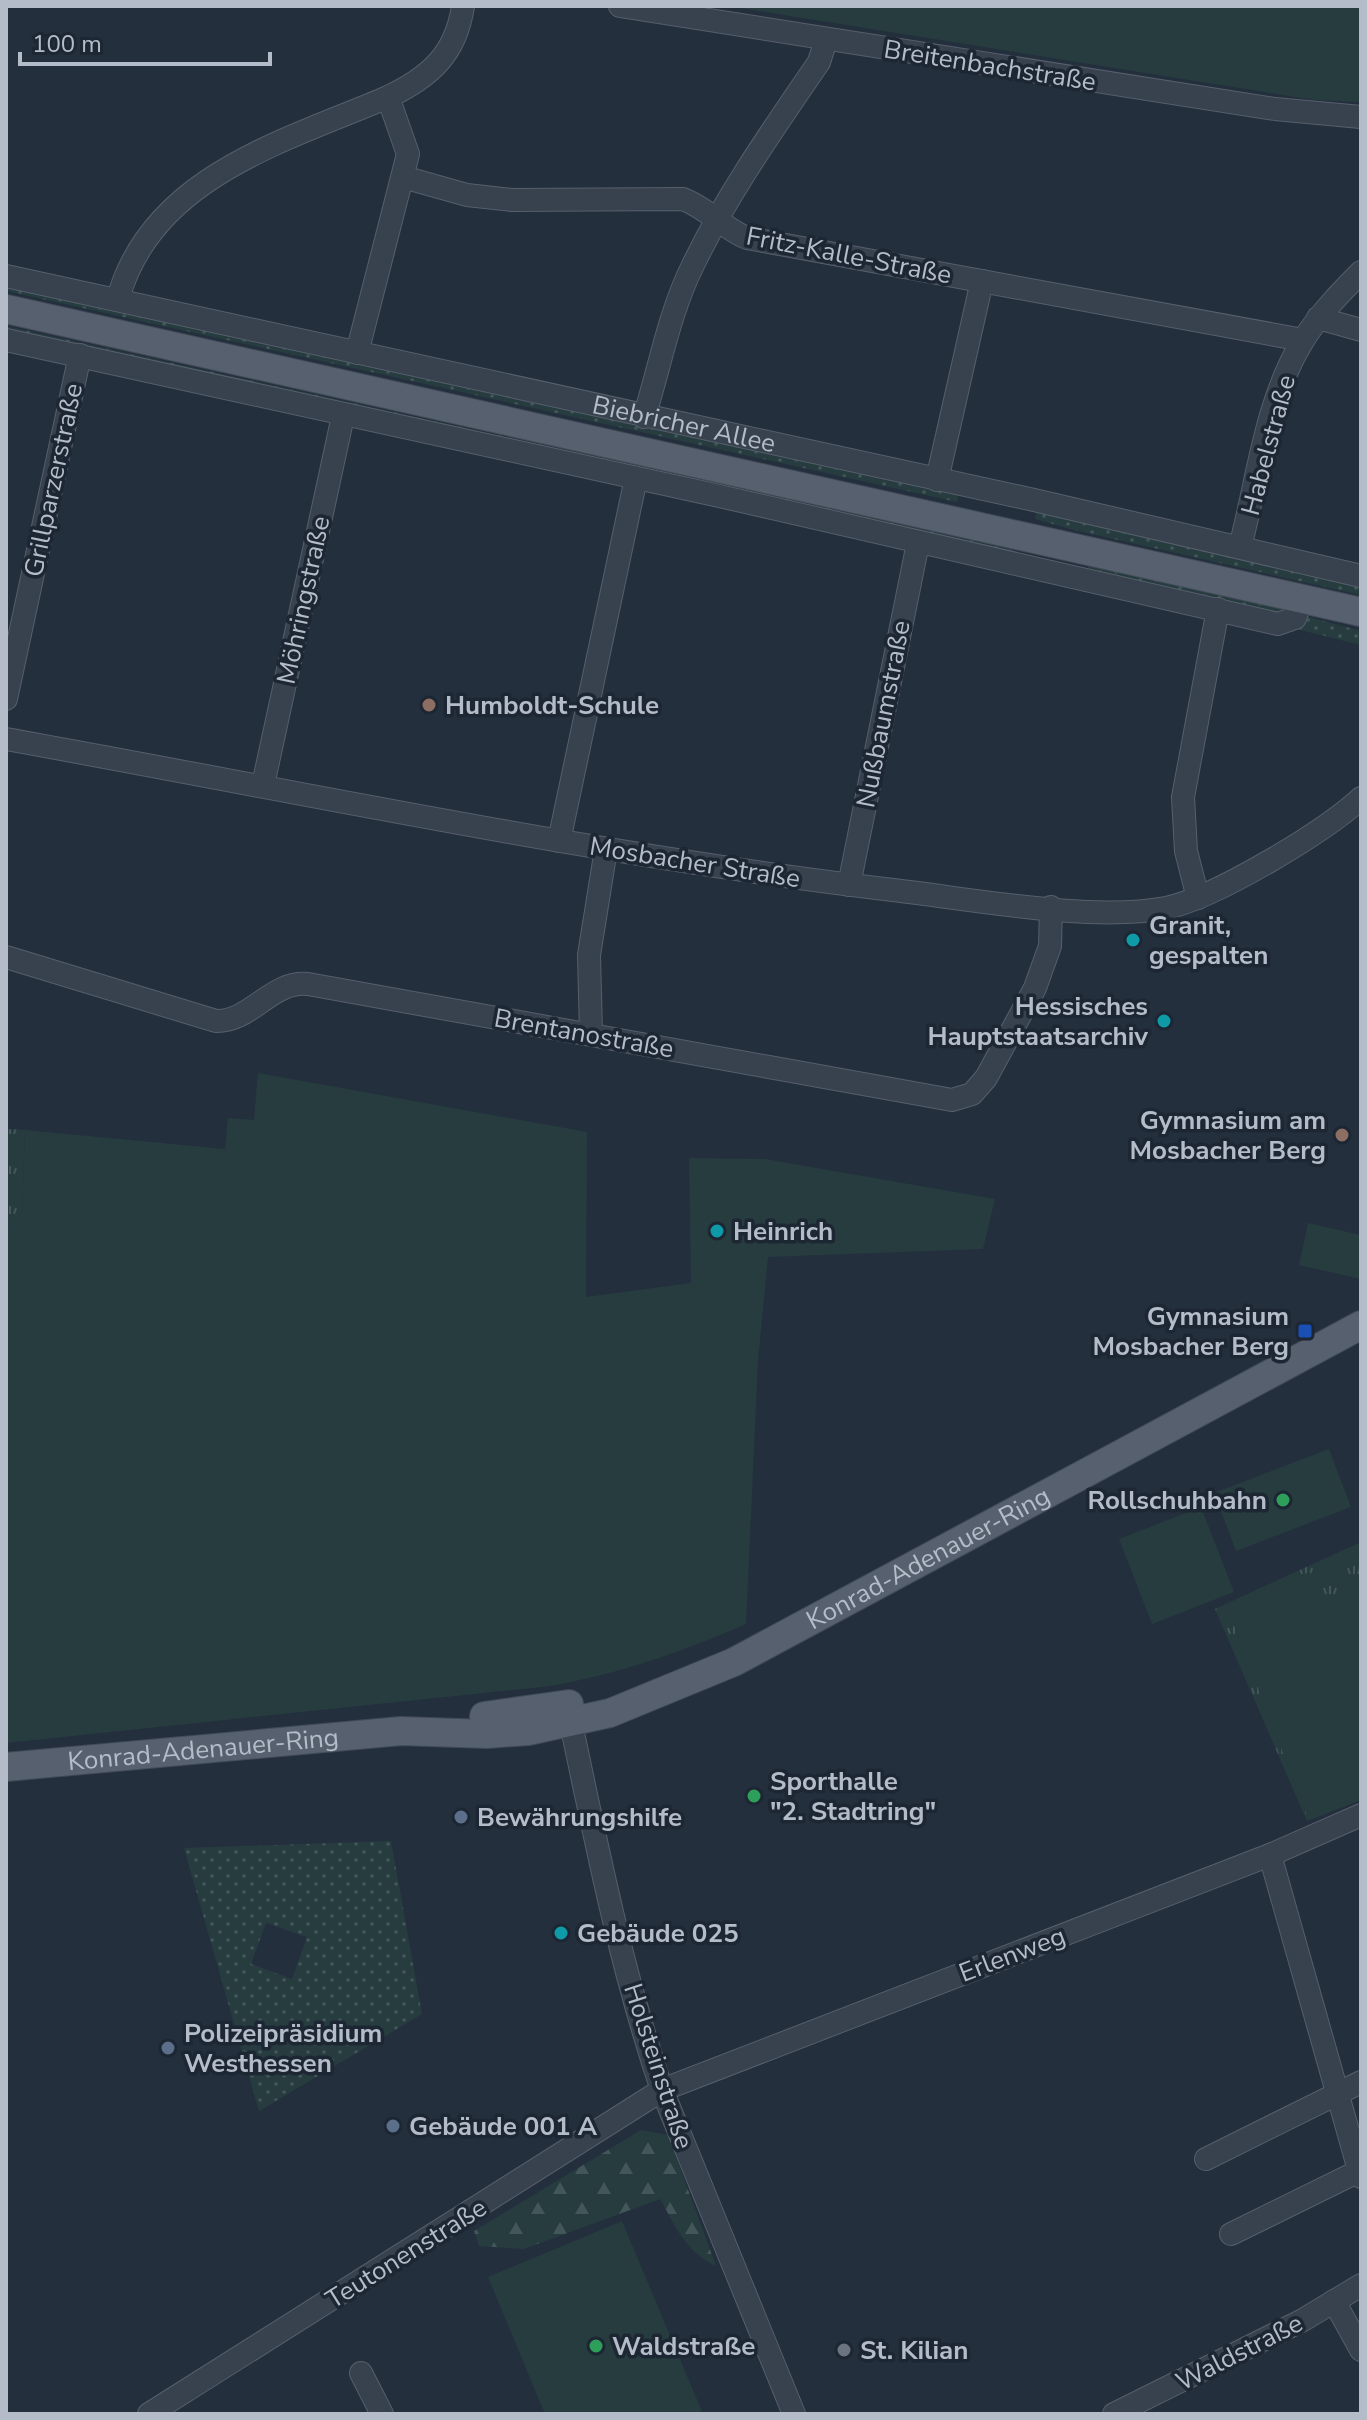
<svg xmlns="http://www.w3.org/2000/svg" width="1367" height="2420" viewBox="0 0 1367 2420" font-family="'Nunito Sans',sans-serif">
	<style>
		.grass { fill: url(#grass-dots); fill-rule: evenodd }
		.forest { fill: url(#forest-firs) }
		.park { fill: url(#park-tufts) }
		.garden { fill: #263c3f }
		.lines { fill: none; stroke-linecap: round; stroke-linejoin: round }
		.minor-casing { stroke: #565f6c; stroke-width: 24 }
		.major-casing { stroke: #414a57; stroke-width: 30 }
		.minor { stroke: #38414e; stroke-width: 22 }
		.major { stroke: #56606e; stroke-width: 28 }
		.education-dot { fill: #8d6e63; stroke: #1d2633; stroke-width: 3 }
		.culture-dot { fill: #0f9aa8; stroke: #1d2633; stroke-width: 3 }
		.transit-dot { fill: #1a4fb4; stroke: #1d2633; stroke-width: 3 }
		.leisure-dot { fill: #2e9e5b; stroke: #1d2633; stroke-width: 3 }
		.service-dot { fill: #5c6f8a; stroke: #1d2633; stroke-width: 3 }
		.worship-dot { fill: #6b7280; stroke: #1d2633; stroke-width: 3 }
		.labels { text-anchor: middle; stroke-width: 7; stroke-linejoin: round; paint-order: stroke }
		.street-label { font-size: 26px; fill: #b4bcc9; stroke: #1d2633 }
		.poi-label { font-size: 26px; font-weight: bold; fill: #b4bcc9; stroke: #1d2633; text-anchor: start }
	</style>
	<defs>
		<pattern id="grass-dots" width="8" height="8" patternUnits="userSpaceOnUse" patternTransform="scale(2)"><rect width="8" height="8" fill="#263c3f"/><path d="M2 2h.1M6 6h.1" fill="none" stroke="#435659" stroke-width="1.8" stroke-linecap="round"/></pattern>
		<pattern id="forest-firs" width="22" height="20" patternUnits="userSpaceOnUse" patternTransform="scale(2)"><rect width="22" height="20" fill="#263c3f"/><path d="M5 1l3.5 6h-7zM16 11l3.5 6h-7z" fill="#435659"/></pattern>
		<pattern id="park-tufts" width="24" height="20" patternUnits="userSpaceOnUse" patternTransform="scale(2)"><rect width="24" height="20" fill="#263c3f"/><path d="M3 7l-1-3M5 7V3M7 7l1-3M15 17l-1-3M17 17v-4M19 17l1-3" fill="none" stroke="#435659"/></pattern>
	</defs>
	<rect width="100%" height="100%" fill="#242f3e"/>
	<g class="grass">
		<polygon points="6,279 959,490 957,502 6,291"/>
		<polygon points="6,326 1012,549 1010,558 6,336"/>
		<polygon points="1038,507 1361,583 1361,595 1074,530 1035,519"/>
		<polygon points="1089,565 1292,612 1287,616 1086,573"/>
		<polygon points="1309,617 1361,631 1361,645 1297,629"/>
		<path d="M391 1841 422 2014 259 2111 184 1848ZM266 1923 307 1937 292 1979 251 1964Z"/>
	</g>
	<path class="forest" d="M641 2130 668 2135 716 2266C685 2251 676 2227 660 2199L524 2249 479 2246 474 2231Z"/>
	<g class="park">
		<polygon points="6,1129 25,1130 22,1212 6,1244"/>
		<polygon points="1361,1542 1361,1800 1307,1821 1215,1609"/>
	</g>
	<g class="garden">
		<polygon points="728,6 1361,6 1361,102 1314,100"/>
		<path d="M258 1073 587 1132 586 1297 691 1283 689 1158 765 1159 995 1199 983 1249 768 1257 758 1361 746 1624C682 1652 619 1674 550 1686L6 1743V1244L22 1212 25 1130 225 1149 228 1118 254 1120Z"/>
		<polygon points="1308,1223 1361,1235 1361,1279 1299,1265"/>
		<polygon points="1329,1449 1351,1507 1236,1551 1214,1493"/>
		<polygon points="1201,1507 1234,1592 1152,1624 1119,1539"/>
		<polygon points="1310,1572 1326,1616 1361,1602 1361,1795 1307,1816 1226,1605"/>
		<polygon points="622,2221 703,2414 545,2414 488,2277"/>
	</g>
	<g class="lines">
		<defs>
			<g id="minor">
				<polyline points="620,6 1275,109 1361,117"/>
				<path d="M403 177 467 195 512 200 683 199C707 208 723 228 747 238L1303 340"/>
				<path id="s1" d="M6 276 1034 500 1361 576"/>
				<path d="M118 299C151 177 285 141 388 97"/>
				<polyline points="1318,318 1361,330"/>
				<polyline points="6,340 715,495 1278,624 1295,618 1303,598"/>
				<path d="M357 353 408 154 388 97C430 77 456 54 463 6"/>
				<path d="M644 417C660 367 669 313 693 265 728 193 774 128 819 62L826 40"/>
				<polyline points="937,480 982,281"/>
				<path d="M1240 547C1258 479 1265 403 1302 342 1318 316 1339 294 1361 272"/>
				<polyline points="6,699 80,355"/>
				<path d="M6 739C301 792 595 855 893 890 972 899 1090 922 1166 908 1215 898 1324 832 1361 798"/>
				<polyline points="263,785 343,416"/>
				<polyline points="559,841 636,478"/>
				<polyline points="849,885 918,543"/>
				<polyline points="1198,898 1186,851 1183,797 1218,609"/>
				<path d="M6 957 216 1021C251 1022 272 980 308 984L952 1100 972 1094 986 1078 1035 988 1050 946 1051 907"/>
				<polyline points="591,1033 589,955 606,849"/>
				<path d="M568 1709C595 1837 620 1966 662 2090L794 2414"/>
				<polyline points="1270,1855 1361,2177"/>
				<polyline points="1206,2159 1361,2082"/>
				<polyline points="1231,2234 1359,2171"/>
				<polyline points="1334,2301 1361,2350"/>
				<polyline points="361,2373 382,2414"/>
				<polyline points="149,2414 662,2090 1270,1855 1361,1815"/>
				<polyline points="1114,2414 1303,2320 1361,2285"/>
			</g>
			<g id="major">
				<polyline points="6,309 1361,612"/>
				<polyline points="484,1716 569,1704"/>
				<path id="s2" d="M6 1767 401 1731 487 1734 528 1731 610 1713 734 1662 1361 1325"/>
			</g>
		</defs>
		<use href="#minor" class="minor-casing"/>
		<use href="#major" class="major-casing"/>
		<use href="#minor" class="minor"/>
		<use href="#major" class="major"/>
	</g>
	<g class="education-dot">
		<circle cx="429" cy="705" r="8"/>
		<circle cx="1342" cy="1135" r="8"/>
	</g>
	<g class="culture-dot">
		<circle cx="1133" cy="940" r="8"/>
		<circle cx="1164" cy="1021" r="8"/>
		<circle cx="717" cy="1231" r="8"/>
		<circle cx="561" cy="1933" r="8"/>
	</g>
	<rect class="transit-dot" x="1297" y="1323" width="16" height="16" rx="4"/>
	<g class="leisure-dot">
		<circle cx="1283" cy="1500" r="8"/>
		<circle cx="754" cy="1796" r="8"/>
		<circle cx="596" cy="2346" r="8"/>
	</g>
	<g class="service-dot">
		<circle cx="461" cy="1817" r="8"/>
		<circle cx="168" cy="2048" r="8"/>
		<circle cx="393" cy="2126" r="8"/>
	</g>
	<circle class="worship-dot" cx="844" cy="2350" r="8"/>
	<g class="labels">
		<g class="street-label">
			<text transform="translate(990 65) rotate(9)" y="9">Breitenbachstraße</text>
			<text transform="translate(849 255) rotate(11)" y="9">Fritz-Kalle-Straße</text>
			<text dy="9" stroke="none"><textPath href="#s1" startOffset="694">Biebricher Allee</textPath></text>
			<text transform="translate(1268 445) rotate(-75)" y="9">Habelstraße</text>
			<text transform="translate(53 480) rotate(-78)" y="9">Grillparzerstraße</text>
			<text transform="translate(303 600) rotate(-78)" y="9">Möhringstraße</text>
			<text transform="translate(883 714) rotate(-79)" y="9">Nußbaumstraße</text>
			<text transform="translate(695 862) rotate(9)" y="9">Mosbacher Straße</text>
			<text transform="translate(584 1033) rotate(10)" y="9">Brentanostraße</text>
			<text dy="9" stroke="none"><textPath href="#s2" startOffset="962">Konrad-Adenauer-Ring</textPath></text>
			<text dy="9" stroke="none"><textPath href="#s2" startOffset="198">Konrad-Adenauer-Ring</textPath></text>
			<text transform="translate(1012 1954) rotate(-21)" y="9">Erlenweg</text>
			<text transform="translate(659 2066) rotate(72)" y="9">Holsteinstraße</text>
			<text transform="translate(406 2253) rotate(-32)" y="9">Teutonenstraße</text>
			<text transform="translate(1239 2352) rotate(-27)" y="9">Waldstraße</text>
		</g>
		<g class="poi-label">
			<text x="445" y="714">Humboldt-Schule</text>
			<text x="1149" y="934">Granit,<tspan x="1149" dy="30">gespalten</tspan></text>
			<text x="1148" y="1015" text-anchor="end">Hessisches<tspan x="1148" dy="30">Hauptstaatsarchiv</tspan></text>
			<text x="1326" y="1129" text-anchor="end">Gymnasium am<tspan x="1326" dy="30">Mosbacher Berg</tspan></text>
			<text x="733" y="1240">Heinrich</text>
			<text x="1289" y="1325" text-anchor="end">Gymnasium<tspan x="1289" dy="30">Mosbacher Berg</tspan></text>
			<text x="1267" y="1509" text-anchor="end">Rollschuhbahn</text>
			<text x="770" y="1790">Sporthalle<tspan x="770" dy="30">"2. Stadtring"</tspan></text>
			<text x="477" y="1826">Bewährungshilfe</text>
			<text x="577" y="1942">Gebäude 025</text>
			<text x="184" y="2042">Polizeipräsidium<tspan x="184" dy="30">Westhessen</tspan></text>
			<text x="409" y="2135">Gebäude 001 A</text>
			<text x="612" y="2355">Waldstraße</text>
			<text x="860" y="2359">St. Kilian</text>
		</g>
	</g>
	<rect width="1367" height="2420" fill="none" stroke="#b4bcc9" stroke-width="16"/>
	<path d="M20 52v12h250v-12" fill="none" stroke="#b4bcc9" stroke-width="4"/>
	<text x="32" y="52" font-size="24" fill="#b4bcc9" stroke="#1d2633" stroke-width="6" paint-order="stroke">100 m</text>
</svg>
